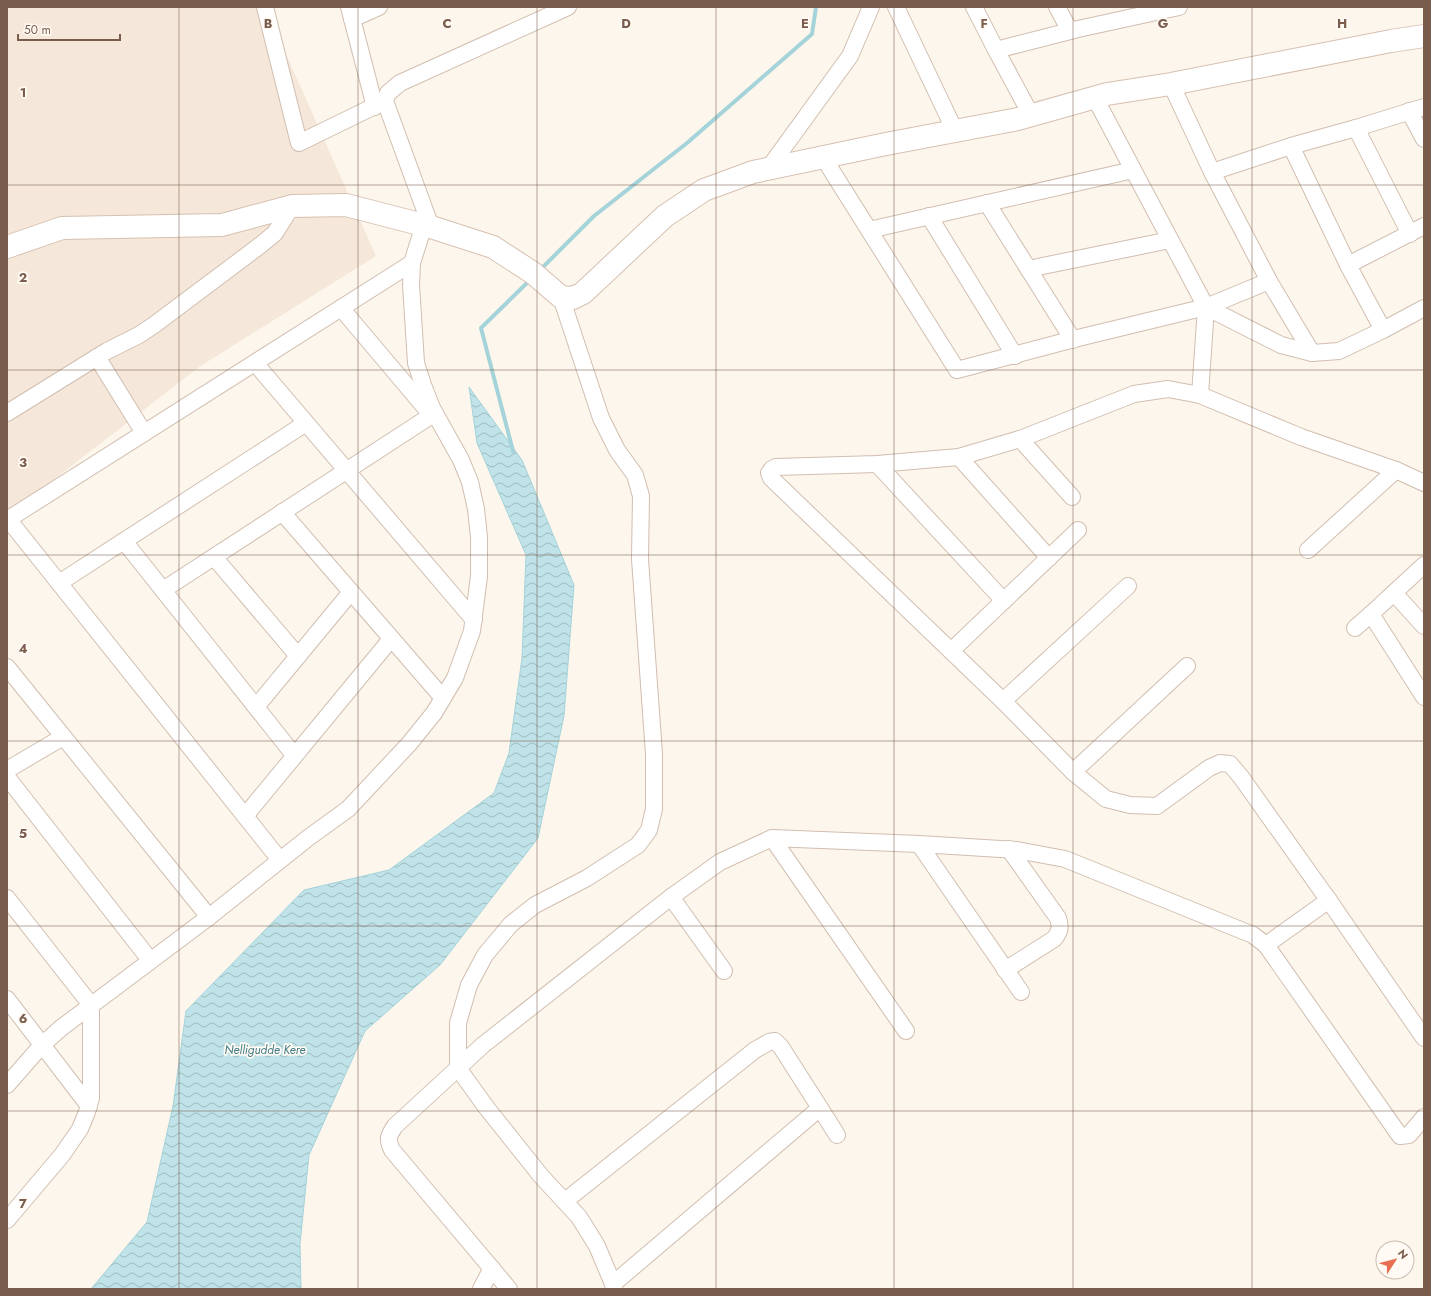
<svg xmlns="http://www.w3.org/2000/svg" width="1431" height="1296" viewBox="0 0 1431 1296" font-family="Jost,sans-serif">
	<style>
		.residential { fill: #f5e8da }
		.water { fill: url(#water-waves); stroke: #a5d3da }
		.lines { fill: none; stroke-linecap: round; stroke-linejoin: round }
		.stream { stroke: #a5d3da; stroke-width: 4 }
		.street-casing { stroke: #d1beb0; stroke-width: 18 }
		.secondary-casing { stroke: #d6c0b0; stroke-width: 24 }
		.street { stroke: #fff; stroke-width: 16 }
		.secondary { stroke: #fff; stroke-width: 22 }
		.grid { fill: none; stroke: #7a5c4d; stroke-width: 1; stroke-opacity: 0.55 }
		.labels { text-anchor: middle; stroke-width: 3.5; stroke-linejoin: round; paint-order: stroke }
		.water-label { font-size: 12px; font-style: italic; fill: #437c86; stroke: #fffaf3 }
		.grid-label { font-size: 13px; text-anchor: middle; font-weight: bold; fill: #7a5c4d; stroke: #fffaf3; stroke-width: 3.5; stroke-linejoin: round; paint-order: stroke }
	</style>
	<defs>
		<pattern id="water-waves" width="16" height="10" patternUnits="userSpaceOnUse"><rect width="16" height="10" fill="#bfe3e8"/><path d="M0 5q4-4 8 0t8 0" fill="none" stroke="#a0bbbe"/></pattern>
	</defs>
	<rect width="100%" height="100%" fill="#fdf6ec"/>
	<polygon class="residential" points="7,7 265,7 376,256 199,367 7,516"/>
	<polygon class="water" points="469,387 522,460 574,585 564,716 538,838 440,965 365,1031 309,1155 300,1244 301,1289 91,1289 147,1222 173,1106 186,1011 304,890 389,870 494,793 509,753 522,658 526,555 477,443"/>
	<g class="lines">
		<g class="stream">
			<polyline points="540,270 594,216 687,143 812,34 816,7"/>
			<polyline points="513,451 481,328 531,279"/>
		</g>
		<defs>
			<g id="street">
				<polyline points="265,7 299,143 385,101"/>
				<polyline points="349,7 375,107"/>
				<polyline points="896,7 955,131"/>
				<polyline points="974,7 996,50 1078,29 1179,7"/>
				<polyline points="1057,7 1070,31"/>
				<polyline points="352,19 379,7"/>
				<polyline points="996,50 1031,115"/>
				<polyline points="1171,84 1212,172 1269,281 1312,353"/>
				<polyline points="1095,98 1206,307 1281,345 1312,353 1339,351 1383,330 1424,308"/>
				<polyline points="1409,111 1424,139"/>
				<polyline points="1291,146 1348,265 1383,330"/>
				<polyline points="823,157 957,370 1078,338 1206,307 1269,281"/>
				<polyline points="768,169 850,56 871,7"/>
				<polyline points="1212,172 1291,146 1356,128"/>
				<polyline points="987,203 1073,340"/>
				<polyline points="929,216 1015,356"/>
				<polyline points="431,227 385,101 388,93 400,83 568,7"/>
				<polyline points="869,230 1133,170"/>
				<polyline points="1410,234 1356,128 1424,107"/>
				<polyline points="1348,265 1424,226"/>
				<polyline points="1028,269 1170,240"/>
				<polyline points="561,297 601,418 617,450 635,475 641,496 640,559 654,754 654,809 649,830 638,845 587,878 535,905 511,924 485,955 469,985 458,1023 458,1068 486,1107 541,1176 579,1217 597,1246 613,1284 614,1289"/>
				<polyline points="341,308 428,411"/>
				<polyline points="97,357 144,433"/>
				<polyline points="255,363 474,620"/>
				<polyline points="1200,395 1206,307"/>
				<polyline points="7,413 107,351 139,335 154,325 258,247 275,233 292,206"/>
				<polyline points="1020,439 1072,497"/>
				<polyline points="959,457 1049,558"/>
				<polyline points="877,464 1004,601"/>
				<polyline points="1396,470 1301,437 1200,395 1168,389 1134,394 1020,439 959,457 877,464 776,467 772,469 769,473 771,478 1003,701 1073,772 1106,799 1130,805 1157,806 1209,768 1220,763 1230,764 1241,777 1332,905 1424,1038"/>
				<polyline points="282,512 443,698"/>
				<polyline points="8,519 280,860"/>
				<polyline points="7,520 412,263"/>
				<polyline points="124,541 294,755"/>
				<polyline points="1308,550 1396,470 1424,483"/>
				<polyline points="214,557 298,656"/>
				<polyline points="1424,565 1371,614 1424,697"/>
				<polyline points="59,583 306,423"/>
				<polyline points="163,590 432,415"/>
				<polyline points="1394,593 1424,626"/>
				<polyline points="1355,628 1371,614"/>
				<polyline points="951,651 1078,530"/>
				<polyline points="7,667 209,917"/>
				<polyline points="1003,701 1128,586"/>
				<polyline points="256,707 351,592"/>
				<polyline points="7,770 63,737"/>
				<polyline points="1073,772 1187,666"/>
				<polyline points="7,777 150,960"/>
				<polyline points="245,816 391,639"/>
				<polyline points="919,844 1021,992"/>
				<polyline points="671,897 724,971"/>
				<polyline points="7,898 91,1005 91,1098 87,1112 80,1129 62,1155 7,1220"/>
				<polyline points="1266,945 1329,900"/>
				<path d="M1005 970 1054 939C1060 932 1061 927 1058 918L1009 849"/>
				<polyline points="7,999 89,1106"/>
				<polyline points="906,1031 772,838 919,844 1017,850 1065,859 1253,935 1266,945 1400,1136 1409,1135 1424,1117"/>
				<polyline points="7,1085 42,1045 61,1028 209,917 308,838 348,809 409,744 434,713 455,678 472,631 479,576 479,537 476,509 470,482 461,460 432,408 423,385 416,363 411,285 412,263 424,225"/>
				<polyline points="820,1108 837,1135"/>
				<polyline points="565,1201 755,1050 769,1042 775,1041 781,1047 820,1108 613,1284"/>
				<polyline points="481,1289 492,1268"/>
				<path d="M509 1289 392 1150C387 1139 388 1136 395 1126L483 1045 671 897 720 862 772 838"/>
			</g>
			<polyline id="secondary" points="7,247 62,228 222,225 292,206 346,205 431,227 493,247 533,273 561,297 573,298 583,293 665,216 704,190 753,172 886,144 1018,119 1107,94 1171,84 1391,41 1424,36"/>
		</defs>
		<use href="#street" class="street-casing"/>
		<use href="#secondary" class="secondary-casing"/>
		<use href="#street" class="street"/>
		<use href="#secondary" class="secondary"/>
	</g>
	<path class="grid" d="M179 7V1289M358 7V1289M537 7V1289M716 7V1289M894 7V1289M1073 7V1289M1252 7V1289M7 185H1424M7 370H1424M7 555H1424M7 741H1424M7 926H1424M7 1111H1424"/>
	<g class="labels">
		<g class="water-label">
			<text x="265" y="1054">Nelligudde Kere</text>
		</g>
	</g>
	<g class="grid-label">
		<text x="268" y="28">B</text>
		<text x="447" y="28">C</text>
		<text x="626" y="28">D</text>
		<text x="805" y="28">E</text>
		<text x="984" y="28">F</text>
		<text x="1163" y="28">G</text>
		<text x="1342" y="28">H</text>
		<text x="23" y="97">1</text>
		<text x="23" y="282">2</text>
		<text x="23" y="467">3</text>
		<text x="23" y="653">4</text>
		<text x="23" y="838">5</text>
		<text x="23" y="1023">6</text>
		<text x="23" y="1208">7</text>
	</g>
	<rect width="1431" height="1296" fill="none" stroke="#7a5c4d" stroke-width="16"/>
	<g transform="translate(1395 1260) rotate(54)"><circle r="19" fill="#fffaf3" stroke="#cabbb1"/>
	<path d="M0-3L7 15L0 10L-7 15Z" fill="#e76f51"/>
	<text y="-6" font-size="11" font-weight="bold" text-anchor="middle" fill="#7a5c4d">N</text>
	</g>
	<path d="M18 34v6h102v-6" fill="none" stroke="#7a5c4d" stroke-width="2"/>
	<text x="24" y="34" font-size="12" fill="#7a5c4d" stroke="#fffaf3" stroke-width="3" paint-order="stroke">50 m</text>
</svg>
